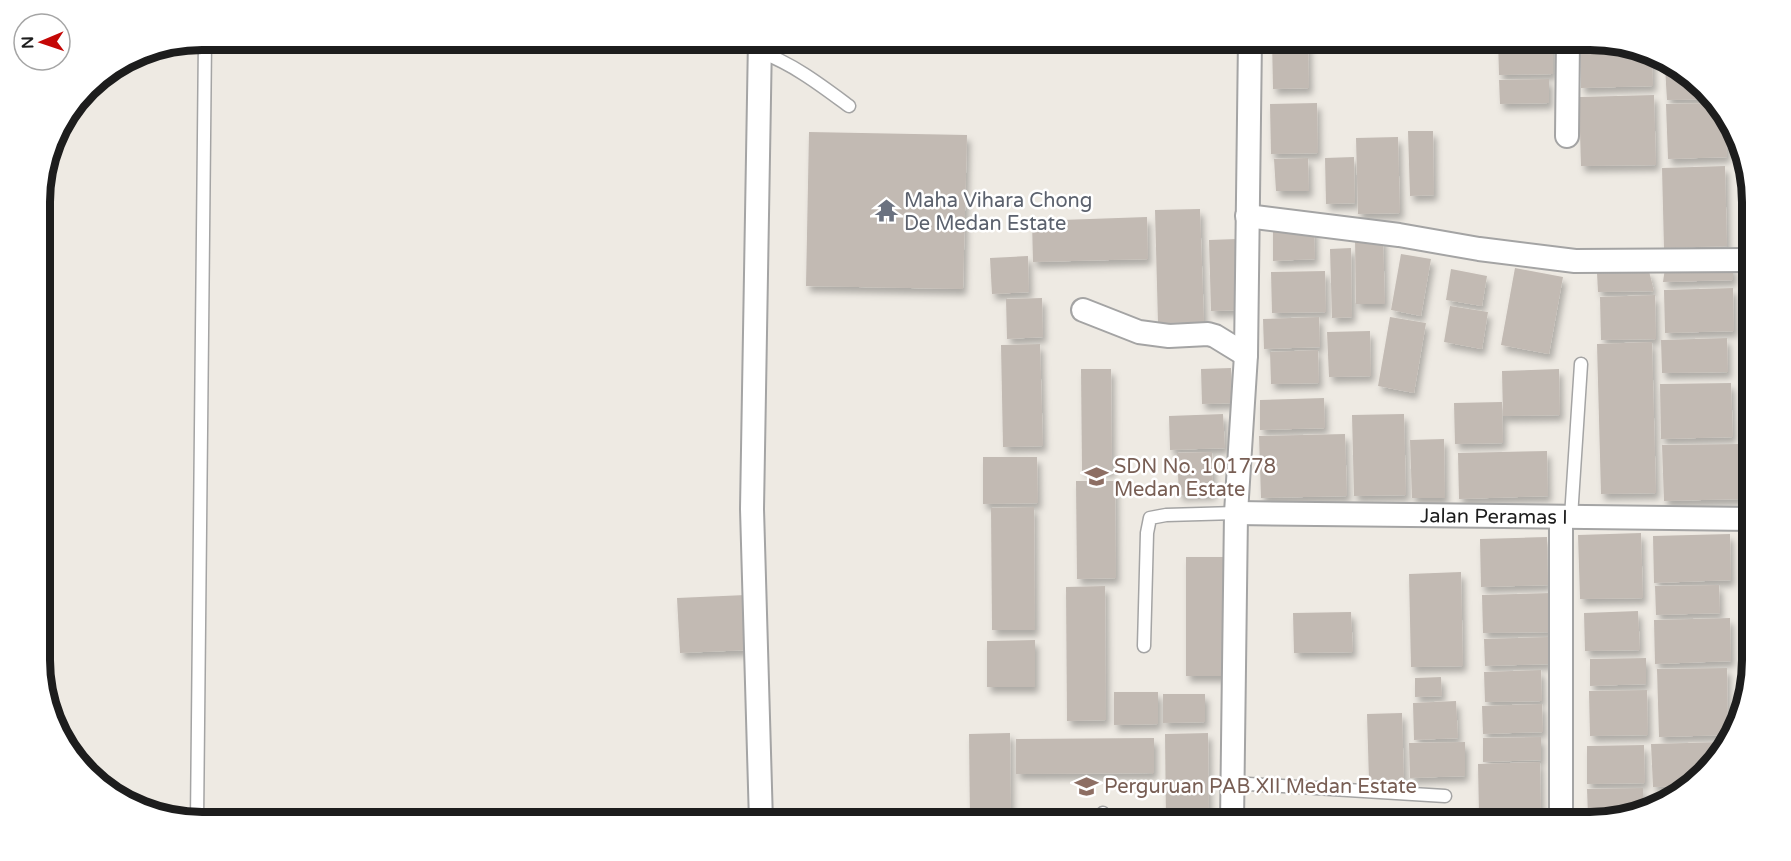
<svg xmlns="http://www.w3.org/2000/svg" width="1791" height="861" viewBox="0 0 1791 861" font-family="'Varela Round',sans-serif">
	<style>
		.building { fill: #c2bab3; filter: url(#shadow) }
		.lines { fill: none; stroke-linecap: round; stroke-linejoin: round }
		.service-casing { stroke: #a4a4a4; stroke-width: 15 }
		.minor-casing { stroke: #a4a4a4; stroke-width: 26 }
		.service { stroke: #fff; stroke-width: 12 }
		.minor { stroke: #fff; stroke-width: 22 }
		.labels { text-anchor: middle; stroke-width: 5; stroke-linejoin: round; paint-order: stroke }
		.worship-label { font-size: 20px; fill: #5b616d; stroke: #fff; text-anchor: start }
		.education-label { font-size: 20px; fill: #785e54; stroke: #fff; text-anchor: start }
		.street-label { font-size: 20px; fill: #1d1d1d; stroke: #fff }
		.rim { fill: none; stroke: #1d1d1d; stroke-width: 8 }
	</style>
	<defs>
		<filter id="shadow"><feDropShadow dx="3.5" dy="6" stdDeviation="3" flood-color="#0004"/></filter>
	</defs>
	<rect width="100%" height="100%" fill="#eeeae3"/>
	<g class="building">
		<polygon points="1272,39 1308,39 1309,88 1273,89"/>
		<polygon points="1498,39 1553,39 1553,74 1499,75"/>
		<polygon points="1580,39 1589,39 1652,52 1653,86 1581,88"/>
		<polygon points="1671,66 1713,99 1667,100 1665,67"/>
		<polygon points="1549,79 1549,103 1500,104 1499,80"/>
		<polygon points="1654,95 1656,165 1581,166 1579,97"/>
		<polygon points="1317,103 1318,153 1271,154 1270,104"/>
		<polygon points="1719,103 1726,122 1727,157 1668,159 1666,104"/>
		<polygon points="1408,131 1433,131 1434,195 1410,196"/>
		<polygon points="809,132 967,135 963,289 806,286"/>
		<polygon points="1398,137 1400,213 1358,214 1356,138"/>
		<polygon points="1354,157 1355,203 1326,204 1325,158"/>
		<polygon points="1308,158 1309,191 1276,191 1274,159"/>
		<polygon points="1725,166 1727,246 1664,248 1662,168"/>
		<polygon points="1200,209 1204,322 1158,323 1155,210"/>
		<polygon points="1147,217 1148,259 1033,262 1032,221"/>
		<polygon points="1314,226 1315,259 1273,261 1273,227"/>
		<polygon points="1355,237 1383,237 1385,304 1356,304"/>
		<polygon points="1237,239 1239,310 1211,311 1209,240"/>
		<polygon points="1351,248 1352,317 1332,318 1330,249"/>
		<polygon points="1401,254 1431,259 1421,316 1391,310"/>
		<polygon points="1028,256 1029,292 992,294 990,258"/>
		<polygon points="1733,266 1733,280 1663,282 1665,268"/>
		<polygon points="1515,268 1563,277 1549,354 1501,345"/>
		<polygon points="1451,269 1487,276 1482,306 1446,300"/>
		<polygon points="1325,271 1326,312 1272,313 1271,272"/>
		<polygon points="1649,271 1654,291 1598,292 1597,273"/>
		<polygon points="1733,288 1734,331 1665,333 1664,290"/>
		<polygon points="1655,295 1656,339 1601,340 1600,297"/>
		<polygon points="1042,298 1043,337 1007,339 1006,299"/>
		<polygon points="1450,306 1488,312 1482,349 1444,342"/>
		<polygon points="1319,317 1320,347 1264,349 1263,319"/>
		<polygon points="1390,317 1426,323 1414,393 1378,386"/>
		<polygon points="1370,331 1371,376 1329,377 1327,332"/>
		<polygon points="1727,338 1728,372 1662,373 1661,340"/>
		<polygon points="1652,342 1656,493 1601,494 1597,344"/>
		<polygon points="1040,344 1043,446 1003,447 1001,345"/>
		<polygon points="1318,350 1319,383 1271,384 1270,352"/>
		<polygon points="1231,368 1232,403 1202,404 1201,369"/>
		<polygon points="1081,369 1111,369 1112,471 1082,471"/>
		<polygon points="1559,369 1560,415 1503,416 1502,371"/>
		<polygon points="1731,383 1733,437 1661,439 1660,384"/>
		<polygon points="1324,398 1325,428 1260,430 1260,400"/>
		<polygon points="1502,402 1503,443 1455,444 1454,403"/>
		<polygon points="1223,414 1225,448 1170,450 1169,416"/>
		<polygon points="1404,414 1406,495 1354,496 1352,415"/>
		<polygon points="1345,434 1347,496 1261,498 1259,436"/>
		<polygon points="1444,439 1445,498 1412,498 1410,440"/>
		<polygon points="1739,444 1740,499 1664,501 1662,445"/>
		<polygon points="1547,451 1548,496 1459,499 1458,453"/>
		<polygon points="1212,452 1213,494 1179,495 1177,453"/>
		<polygon points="983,457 1037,457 1038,503 983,504"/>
		<polygon points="1076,481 1115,481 1116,578 1077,579"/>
		<polygon points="1034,507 1035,630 992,630 991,508"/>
		<polygon points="1641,533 1643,598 1580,599 1578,535"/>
		<polygon points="1730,534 1731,580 1654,583 1653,536"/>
		<polygon points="1547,537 1548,585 1481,587 1480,539"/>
		<polygon points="1186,557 1224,557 1225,676 1186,676"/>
		<polygon points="1461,572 1463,666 1411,667 1409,574"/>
		<polygon points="1719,585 1720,613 1656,615 1655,586"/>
		<polygon points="1105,586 1106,720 1067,721 1066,587"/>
		<polygon points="1550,593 1551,632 1483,633 1482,595"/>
		<polygon points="746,595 749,650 680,653 677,598"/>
		<polygon points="1638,611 1640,650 1585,651 1584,613"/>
		<polygon points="1351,612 1353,652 1294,653 1293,613"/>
		<polygon points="1730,618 1731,661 1655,664 1654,620"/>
		<polygon points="1548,637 1549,664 1485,666 1484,639"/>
		<polygon points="1035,640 1035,687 987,687 987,641"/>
		<polygon points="1646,658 1646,684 1590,686 1590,659"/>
		<polygon points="1727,668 1728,735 1659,737 1657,669"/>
		<polygon points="1541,670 1542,701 1485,702 1484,672"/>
		<polygon points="1441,677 1442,696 1415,697 1415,678"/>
		<polygon points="1647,690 1648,735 1590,736 1589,691"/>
		<polygon points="1114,692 1158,692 1158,724 1114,725"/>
		<polygon points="1163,694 1205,694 1205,722 1163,723"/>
		<polygon points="1456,701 1458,738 1414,740 1413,703"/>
		<polygon points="1542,704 1543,732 1483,734 1482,706"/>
		<polygon points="1402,713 1404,781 1369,781 1367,714"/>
		<polygon points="1010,733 1011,822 970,822 969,734"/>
		<polygon points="1208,733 1209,822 1166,822 1165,734"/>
		<polygon points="1541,737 1541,760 1483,762 1483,738"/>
		<polygon points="1154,738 1154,773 1016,774 1016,739"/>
		<polygon points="1465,742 1465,776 1410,778 1409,743"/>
		<polygon points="1723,742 1686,786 1653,787 1651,744"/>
		<polygon points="1644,745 1645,783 1587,784 1587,746"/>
		<polygon points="1540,762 1541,813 1479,815 1478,764"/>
		<polygon points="1643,788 1643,807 1618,816 1588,816 1587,789"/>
		<polygon points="1682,792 1680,794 1655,803 1655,793"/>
	</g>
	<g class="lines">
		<defs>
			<g id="service">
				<path d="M760 52C792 63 822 86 849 106"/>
				<polyline points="1571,517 1581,364"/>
				<polyline points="1144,646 1147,533 1150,518 1166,515 1236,513"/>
				<polyline points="1233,783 1445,796"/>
				<polyline points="1103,813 1104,822"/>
				<polyline points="197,821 205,39"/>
			</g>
			<g id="minor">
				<polyline points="760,39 752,509 761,822"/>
				<polyline points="1567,136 1568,39"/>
				<polyline points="1247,216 1399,235 1479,249 1575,261 1751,260"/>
				<polyline points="1083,310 1139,332 1169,336 1208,334 1215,336 1246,355"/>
				<path id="s1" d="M1236 513 1752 519"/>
				<polyline points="1232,822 1236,513 1246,355 1250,39"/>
				<polyline points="1561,822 1561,517"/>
			</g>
		</defs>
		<use href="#service" class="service-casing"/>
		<use href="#minor" class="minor-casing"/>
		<use href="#service" class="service"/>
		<use href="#minor" class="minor"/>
	</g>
	<defs>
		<symbol id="temple-bare" viewBox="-9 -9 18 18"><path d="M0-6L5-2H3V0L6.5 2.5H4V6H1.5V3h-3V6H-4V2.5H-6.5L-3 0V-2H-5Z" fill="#6b7280" stroke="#fff" stroke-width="2.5" paint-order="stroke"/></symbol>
		<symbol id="school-bare" viewBox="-9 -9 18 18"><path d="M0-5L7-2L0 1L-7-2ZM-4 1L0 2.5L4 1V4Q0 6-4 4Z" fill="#8d6e63" stroke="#fff" stroke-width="2.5" paint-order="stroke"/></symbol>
	</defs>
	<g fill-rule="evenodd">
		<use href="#temple-bare" x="870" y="194" width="33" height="33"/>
		<use href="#school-bare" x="1080" y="460" width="33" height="33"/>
		<use href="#school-bare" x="1070" y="770" width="33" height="33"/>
	</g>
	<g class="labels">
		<g class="worship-label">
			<text x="904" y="207">Maha Vihara Chong<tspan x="904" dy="23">De Medan Estate</tspan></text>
		</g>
		<g class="education-label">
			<text x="1114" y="473">SDN No. 101778<tspan x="1114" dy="23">Medan Estate</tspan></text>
			<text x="1104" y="793">Perguruan PAB XII Medan Estate</text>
		</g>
		<g class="street-label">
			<text dy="7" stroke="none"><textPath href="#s1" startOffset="258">Jalan Peramas I</textPath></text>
		</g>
	</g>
	<path d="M0 0H1791V861H0ZM202 50H1590A152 152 0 0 1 1742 202V660A152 152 0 0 1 1590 812H202A152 152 0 0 1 50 660V202A152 152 0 0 1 202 50Z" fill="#fff" fill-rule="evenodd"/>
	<path class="rim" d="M202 50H1590A152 152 0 0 1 1742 202V660A152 152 0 0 1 1590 812H202A152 152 0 0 1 50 660V202A152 152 0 0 1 202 50Z"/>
	<g transform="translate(42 42) rotate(268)"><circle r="28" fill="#ffffff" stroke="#a5a5a5" stroke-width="1.5"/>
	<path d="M0-4.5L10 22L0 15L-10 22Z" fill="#c40706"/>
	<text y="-9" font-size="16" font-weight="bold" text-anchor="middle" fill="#1d1d1d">N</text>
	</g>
</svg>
